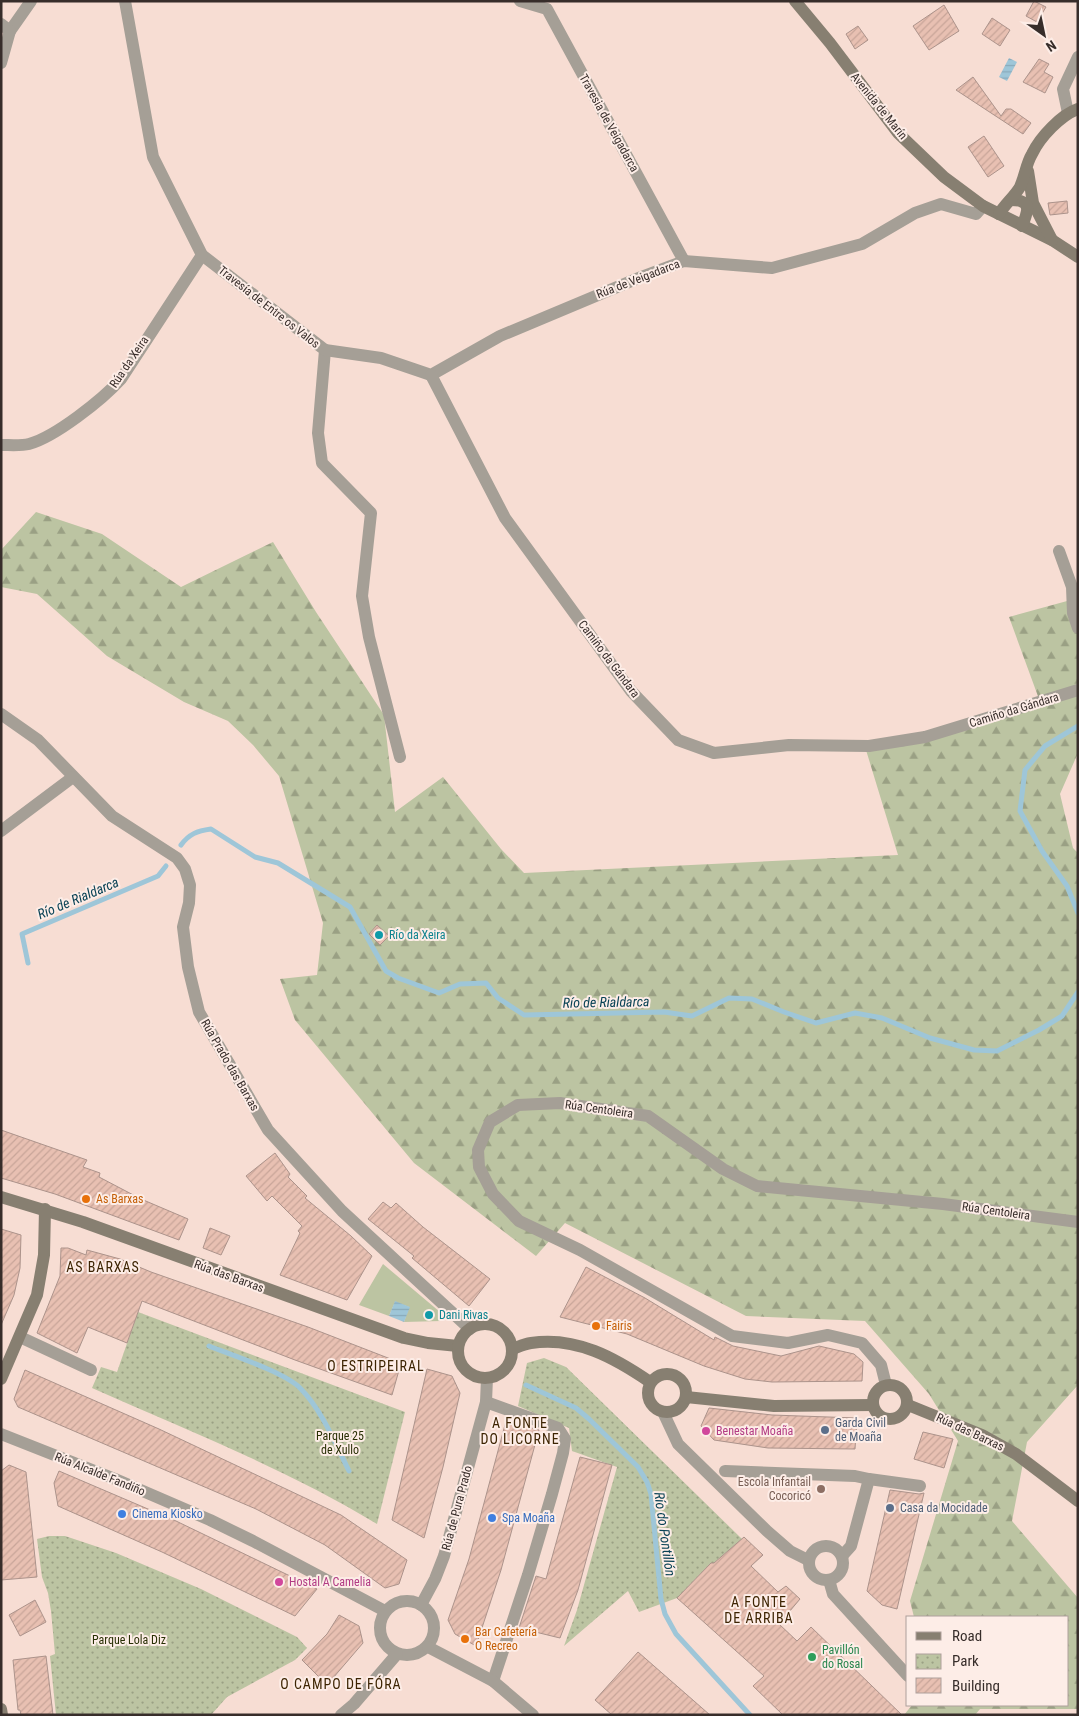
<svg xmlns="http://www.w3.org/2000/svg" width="1079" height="1716" viewBox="0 0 1079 1716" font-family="'Roboto Condensed',sans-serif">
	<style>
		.grass { fill: #bcc4a2 }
		.forest { fill: url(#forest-firs) }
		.park { fill: url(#park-dots) }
		.water { fill: url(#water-rules) }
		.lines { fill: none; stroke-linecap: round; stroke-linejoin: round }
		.stream { stroke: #9ec6d8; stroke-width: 5 }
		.building { fill: url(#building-hatch); stroke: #ac938b }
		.street { stroke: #a59f96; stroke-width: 12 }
		.secondary { stroke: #877f71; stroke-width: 12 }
		.culture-dot { fill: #0f9aa8; stroke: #fdede7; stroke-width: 2 }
		.food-dot { fill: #e8710a; stroke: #fdede7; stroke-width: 2 }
		.service-dot { fill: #5c6f8a; stroke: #fdede7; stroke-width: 2 }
		.hotel-dot { fill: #d1479c; stroke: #fdede7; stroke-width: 2 }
		.education-dot { fill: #8d6e63; stroke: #fdede7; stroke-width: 2 }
		.shop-dot { fill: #3f7fe0; stroke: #fdede7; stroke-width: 2 }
		.leisure-dot { fill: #2e9e5b; stroke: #fdede7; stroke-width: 2 }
		.labels { text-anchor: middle; stroke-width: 4; stroke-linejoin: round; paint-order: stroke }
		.street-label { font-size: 12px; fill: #372d2a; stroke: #fdede7 }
		.culture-label { font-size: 12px; fill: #0d838f; stroke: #fdede7; text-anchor: start }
		.food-label { font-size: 12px; fill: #c56008; stroke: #fdede7; text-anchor: start }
		.service-label { font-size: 12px; fill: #4e5e75; stroke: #fdede7; text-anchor: start }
		.hotel-label { font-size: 12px; fill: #b23c85; stroke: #fdede7; text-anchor: start }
		.park-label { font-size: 12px; fill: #282f04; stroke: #fdede7 }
		.education-label { font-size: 12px; fill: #785e54; stroke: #fdede7; text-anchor: end }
		.shop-label { font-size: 12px; fill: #366cbe; stroke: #fdede7; text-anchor: start }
		.leisure-label { font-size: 12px; fill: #27864d; stroke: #fdede7; text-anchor: start }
		.water-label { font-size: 14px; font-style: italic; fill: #094255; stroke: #fdede7 }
		.neighbourhood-label { font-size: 14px; letter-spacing: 1px; fill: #3d2402; stroke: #fdede7 }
	</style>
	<defs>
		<pattern id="forest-firs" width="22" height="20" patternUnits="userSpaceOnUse" patternTransform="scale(1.25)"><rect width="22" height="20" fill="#bcc4a2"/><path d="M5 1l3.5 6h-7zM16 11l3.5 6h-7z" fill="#9aa084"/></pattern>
		<pattern id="park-dots" width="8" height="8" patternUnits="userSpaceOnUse" patternTransform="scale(1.25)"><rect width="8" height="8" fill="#bcc4a2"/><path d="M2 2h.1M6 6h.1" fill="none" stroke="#9aa084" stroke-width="1.8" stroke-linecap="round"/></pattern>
		<pattern id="water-rules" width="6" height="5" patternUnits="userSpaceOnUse" patternTransform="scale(1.25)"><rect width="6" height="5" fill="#9ec6d8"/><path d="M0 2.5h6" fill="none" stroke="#89aaba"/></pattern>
		<pattern id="building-hatch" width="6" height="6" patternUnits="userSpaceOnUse" patternTransform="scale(1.25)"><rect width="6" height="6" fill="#e8c0b2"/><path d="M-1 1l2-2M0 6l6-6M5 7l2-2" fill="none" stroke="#c8a599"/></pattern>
	</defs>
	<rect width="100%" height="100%" fill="#f7ddd3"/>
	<polygon class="grass" points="383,1264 440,1312 441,1321 404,1322 409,1307 395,1302 389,1316 359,1305"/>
	<polygon class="forest" points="36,512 102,534 181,587 273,542 316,612 384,715 395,812 443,777 501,849 524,873 898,855 866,750 1039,699 1009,617 1078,598 1078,753 1060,794 1073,848 1078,853 1078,1385 1027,1442 1012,1521 1078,1598 1078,1709 980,1709 975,1715 904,1715 912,1705 1068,1705 1068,1617 914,1617 910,1601 958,1441 929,1394 865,1321 746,1316 565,1223 536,1256 414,1163 295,1020 280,979 317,975 323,923 279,776 253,745 228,721 184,702 107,656 37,594 1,587 1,550"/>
	<g class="park">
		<path d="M138 1312 405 1412 377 1524C287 1469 188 1431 92 1388L101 1367 117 1372Z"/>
		<polygon points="544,1358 566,1367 742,1539 714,1563 711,1563 677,1598 639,1612 628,1591 564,1646 577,1610 617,1467 572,1451 569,1428 518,1406 527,1363"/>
		<polygon points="49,1536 65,1536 116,1553 201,1589 297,1637 307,1648 295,1660 227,1697 211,1715 56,1715 50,1656 55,1654 51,1611 48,1593 42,1577 37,1539"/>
	</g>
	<g class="water">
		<polygon points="1009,58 1017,62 1007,81 999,77"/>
		<polygon points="395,1301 410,1307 404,1322 389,1316"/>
	</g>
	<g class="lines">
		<g class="stream">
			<polyline points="1078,726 1045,746 1025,770 1020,811 1042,851 1067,886 1078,913"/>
			<path d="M181 845C189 834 197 831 211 829L255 857 278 863 350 907 386 971 398 978 439 993 460 984 486 983 498 998 524 1015 664 1012 692 1016 729 998 752 999 784 1012 816 1023 855 1013 882 1018 930 1038 974 1050 997 1051 1039 1030 1062 1016 1078 992"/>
			<polyline points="28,963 22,934 158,876 166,866"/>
			<path d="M209 1346C231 1355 284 1372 300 1388 322 1410 335 1443 349 1471"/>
			<polyline points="526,1385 576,1408 589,1419 638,1467 647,1482 651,1494 661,1599 665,1614 676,1634 750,1715"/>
		</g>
	</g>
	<g class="building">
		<polygon points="1034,1 1046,7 1037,22 1026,16"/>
		<polygon points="944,5 959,31 929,50 913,26"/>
		<polygon points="992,18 1010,30 1000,46 982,34"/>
		<polygon points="858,26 868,40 855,49 846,34"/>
		<polygon points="1039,59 1049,64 1044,72 1053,77 1045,93 1023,82"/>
		<polygon points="973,77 1001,116 1006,109 1011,109 1031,123 1023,134 956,90"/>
		<polygon points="984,136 1004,166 988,177 968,147"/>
		<polygon points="1067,201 1068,213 1050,215 1048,203"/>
		<polygon points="377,925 389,936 380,945 369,934"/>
		<polygon points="1,1130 87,1160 83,1167 100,1173 99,1177 141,1199 188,1219 179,1240 55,1194 1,1178"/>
		<polygon points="275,1153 290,1174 288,1177 307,1196 305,1198 351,1236 372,1256 347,1300 280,1275 300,1233 298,1231 302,1226 272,1196 267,1201 246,1176"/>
		<polygon points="383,1202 391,1208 396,1203 423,1227 490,1279 469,1306 412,1258 414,1256 368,1219"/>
		<polygon points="210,1228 230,1236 221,1255 203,1248"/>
		<polygon points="1,1229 21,1235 20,1268 14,1295 1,1325"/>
		<polygon points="61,1248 68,1248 86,1255 87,1250 120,1259 151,1272 308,1327 401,1363 392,1395 295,1360 142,1301 127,1343 88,1327 77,1353 37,1333 60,1276"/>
		<polygon points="586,1267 645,1298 714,1340 715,1337 733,1346 781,1356 819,1346 854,1354 863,1362 862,1381 772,1382 745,1379 704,1366 627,1334 560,1317"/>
		<polygon points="427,1369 452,1376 460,1393 443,1467 424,1538 392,1520"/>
		<polygon points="25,1370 159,1429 341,1515 407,1560 399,1584 385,1588 325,1545 256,1509 18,1407 14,1399"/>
		<polygon points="709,1408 772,1415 857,1418 855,1449 768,1448 714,1440 701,1426"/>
		<polygon points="506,1421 539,1430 501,1570 476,1646 455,1634 448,1620 469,1559"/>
		<polygon points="923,1432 953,1439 944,1468 914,1459"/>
		<polygon points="580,1457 612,1465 578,1590 560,1638 519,1628 536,1576 546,1579"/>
		<polygon points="9,1465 26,1472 37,1577 1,1580 1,1471"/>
		<polygon points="59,1471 176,1521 317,1589 295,1616 162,1552 58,1506 54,1483"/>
		<polygon points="890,1490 919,1494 924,1493 897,1609 882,1605 867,1591"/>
		<polygon points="744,1537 763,1555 751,1566 778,1592 786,1586 800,1599 779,1624 797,1641 811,1627 902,1715 783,1715 753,1686 764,1676 677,1598 711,1563 714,1563"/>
		<polygon points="35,1600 46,1622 20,1636 9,1615"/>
		<polygon points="339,1615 359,1626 363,1643 327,1685 302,1660 327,1634"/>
		<polygon points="638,1652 710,1715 612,1715 595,1700"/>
		<polygon points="46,1656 53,1715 21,1715 20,1710 18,1710 13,1660"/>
	</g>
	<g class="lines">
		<g class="street">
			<polyline points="125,1 153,157 202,255 325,350 318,433 322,463 371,513 362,596 369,637 400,757"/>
			<polyline points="520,1 547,9 684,261"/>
			<polyline points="1,24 10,31 31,1"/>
			<polyline points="1,63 10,31"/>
			<polyline points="1068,113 1063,89 1078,57"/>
			<polyline points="325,350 381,358 431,375 500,336 641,277 684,261 772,268 862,244 915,213 941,204 976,214 983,206"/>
			<polyline points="431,375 505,518 631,691 678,740 714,753 789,745 869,746 925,737 1078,690"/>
			<path d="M1 445C10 445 21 446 29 444 55 437 102 400 121 379L202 255"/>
			<polyline points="1059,551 1072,587 1073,613 1078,628"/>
			<polyline points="1,714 38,740 112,816 177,858 185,869 190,885 189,903 183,927 188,967 199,1012 268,1130 342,1211 470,1329"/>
			<polyline points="1,831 73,777"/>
			<polyline points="20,1337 91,1370"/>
			<polyline points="886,1385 881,1365 862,1343 828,1335 788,1343 732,1336 580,1250 519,1221 493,1194 479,1167 478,1150 490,1122 518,1105 560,1103 648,1116 723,1169 757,1186 943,1204 1078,1222"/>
			<polyline points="486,1402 558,1428 565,1439 563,1453 552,1494 528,1575 493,1681"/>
			<polyline points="663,1412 678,1444 767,1531 790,1551 808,1560"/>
			<polyline points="1,1434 115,1479 210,1520 253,1541 385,1611"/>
			<polyline points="725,1471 855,1476 869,1479"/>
			<circle cx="826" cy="1563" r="17"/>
			<polyline points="842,1556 851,1546 869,1479 920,1486"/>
			<polyline points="829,1580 833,1594 908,1676"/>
			<circle cx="407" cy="1628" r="27"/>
			<polyline points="421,1605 435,1579 444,1556 486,1402 487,1378"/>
			<polyline points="428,1647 493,1681 533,1715"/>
			<polyline points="341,1715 354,1704 397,1654"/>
		</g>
		<g class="secondary">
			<polyline points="795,1 830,43 898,133 944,177 983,206 1052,240 1078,257"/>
			<polyline points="1028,171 1033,203 1052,240"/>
			<path d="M1011 200C1033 200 1028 212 1022 226"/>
			<path d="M999 214C1005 204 1014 197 1020 187 1025 176 1026 164 1032 154 1040 137 1061 115 1078 109"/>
			<polyline points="1,1197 83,1222 404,1338 428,1343 458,1346"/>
			<circle cx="485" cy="1351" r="27"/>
			<path d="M512 1349C518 1347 524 1344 531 1343 576 1336 615 1358 650 1382"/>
			<circle cx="667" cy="1393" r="19"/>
			<polyline points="1,1379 37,1295 44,1255 45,1209"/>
			<circle cx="890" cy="1402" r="17"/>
			<polyline points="686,1397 774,1406 873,1405"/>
			<polyline points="908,1405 982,1435 1016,1454 1078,1501"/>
			<polyline points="1,1709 2,1715"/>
		</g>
	</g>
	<g class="culture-dot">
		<circle cx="379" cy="935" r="5"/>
		<circle cx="429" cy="1315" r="5"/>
	</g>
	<g class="food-dot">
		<circle cx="86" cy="1199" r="5"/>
		<circle cx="596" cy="1326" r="5"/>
		<circle cx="465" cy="1639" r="5"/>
	</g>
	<g class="service-dot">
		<circle cx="825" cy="1430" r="5"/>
		<circle cx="890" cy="1508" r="5"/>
	</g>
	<g class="hotel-dot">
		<circle cx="706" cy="1431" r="5"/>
		<circle cx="279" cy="1582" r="5"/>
	</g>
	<circle class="education-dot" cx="821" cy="1489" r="5"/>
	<g class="shop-dot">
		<circle cx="122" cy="1514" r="5"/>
		<circle cx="492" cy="1518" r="5"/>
	</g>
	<circle class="leisure-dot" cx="812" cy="1657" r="5"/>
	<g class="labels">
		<g class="street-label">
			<text transform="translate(879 106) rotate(51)" y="4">Avenida de Marín</text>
			<text transform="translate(609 123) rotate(61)" y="4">Travesia de Veigadarca</text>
			<text transform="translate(638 279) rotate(-21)" y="4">Rúa de Veigadarca</text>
			<text transform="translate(269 307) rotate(38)" y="4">Travesía de Entre os Valos</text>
			<text transform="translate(129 362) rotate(-56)" y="4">Rúa da Xeira</text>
			<text transform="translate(609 659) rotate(53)" y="4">Camiño da Gándara</text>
			<text transform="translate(1014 710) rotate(-17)" y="4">Camiño da Gándara</text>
			<text transform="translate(230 1065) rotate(60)" y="4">Rúa Prado das Barxas</text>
			<text transform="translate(599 1109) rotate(8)" y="4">Rúa Centoleira</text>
			<text transform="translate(996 1211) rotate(8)" y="4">Rúa Centoleira</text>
			<text transform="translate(229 1276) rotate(20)" y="4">Rúa das Barxas</text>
			<text transform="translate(970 1432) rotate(25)" y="4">Rúa das Barxas</text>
			<text transform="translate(100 1474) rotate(22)" y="4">Rúa Alcalde Fandiño</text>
			<text transform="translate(457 1508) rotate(-75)" y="4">Rúa de Pura Prado</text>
		</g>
		<g class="culture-label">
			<text x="389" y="939">Río da Xeira</text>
			<text x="439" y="1319">Dani Rivas</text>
		</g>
		<g class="food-label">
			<text x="96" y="1203">As Barxas</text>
			<text x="606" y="1330">Fairis</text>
			<text x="475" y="1636">Bar Cafetería<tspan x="475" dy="14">O Recreo</tspan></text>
		</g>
		<g class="service-label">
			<text x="835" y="1427">Garda Civil<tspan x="835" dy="14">de Moaña</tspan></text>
			<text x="900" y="1512">Casa da Mocidade</text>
		</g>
		<g class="hotel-label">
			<text x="716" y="1435">Benestar Moaña</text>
			<text x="289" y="1586">Hostal A Camelia</text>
		</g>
		<g class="park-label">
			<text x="340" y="1440">Parque 25<tspan x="340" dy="14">de Xullo</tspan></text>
			<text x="129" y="1644">Parque Lola Diz</text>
		</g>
		<g class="education-label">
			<text x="811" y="1486">Escola Infantail<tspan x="811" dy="14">Cocoricó</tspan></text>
		</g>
		<g class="shop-label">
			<text x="132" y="1518">Cinema Kiosko</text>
			<text x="502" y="1522">Spa Moaña</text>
		</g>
		<g class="leisure-label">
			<text x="822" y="1654">Pavillón<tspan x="822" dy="14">do Rosal</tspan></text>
		</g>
		<g class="water-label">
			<text transform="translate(78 898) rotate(-23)" y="5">Río de Rialdarca</text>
			<text transform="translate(606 1002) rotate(-1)" y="5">Río de Rialdarca</text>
			<text transform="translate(665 1534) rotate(82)" y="5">Río do Pontillón</text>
		</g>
		<g class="neighbourhood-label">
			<text x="103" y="1272">AS BARXAS</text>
			<text x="376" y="1371">O ESTRIPEIRAL</text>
			<text x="520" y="1428">A FONTE<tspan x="520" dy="16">DO LICORNE</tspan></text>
			<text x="759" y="1607">A FONTE<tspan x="759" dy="16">DE ARRIBA</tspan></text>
			<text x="341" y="1689">O CAMPO DE FÓRA</text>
		</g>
	</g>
	<rect width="1079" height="1716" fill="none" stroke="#372d2a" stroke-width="5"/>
	<rect x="906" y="1616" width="162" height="90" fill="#fdede7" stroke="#aea09b"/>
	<rect x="916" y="1632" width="25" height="8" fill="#877f71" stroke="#aea09b"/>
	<text x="952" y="1641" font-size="15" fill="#372d2a">Road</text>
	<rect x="916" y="1654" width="25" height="15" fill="url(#park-dots)" stroke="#aea09b"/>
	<text x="952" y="1666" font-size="15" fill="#372d2a">Park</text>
	<rect x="916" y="1678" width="25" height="15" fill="url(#building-hatch)" stroke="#aea09b"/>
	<text x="952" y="1691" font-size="15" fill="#372d2a">Building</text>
	<g transform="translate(1044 35) rotate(147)" stroke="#fdede7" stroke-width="4" paint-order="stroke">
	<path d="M0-4L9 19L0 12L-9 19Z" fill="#372d2a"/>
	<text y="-8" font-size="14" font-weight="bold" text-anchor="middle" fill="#372d2a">N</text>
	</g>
</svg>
